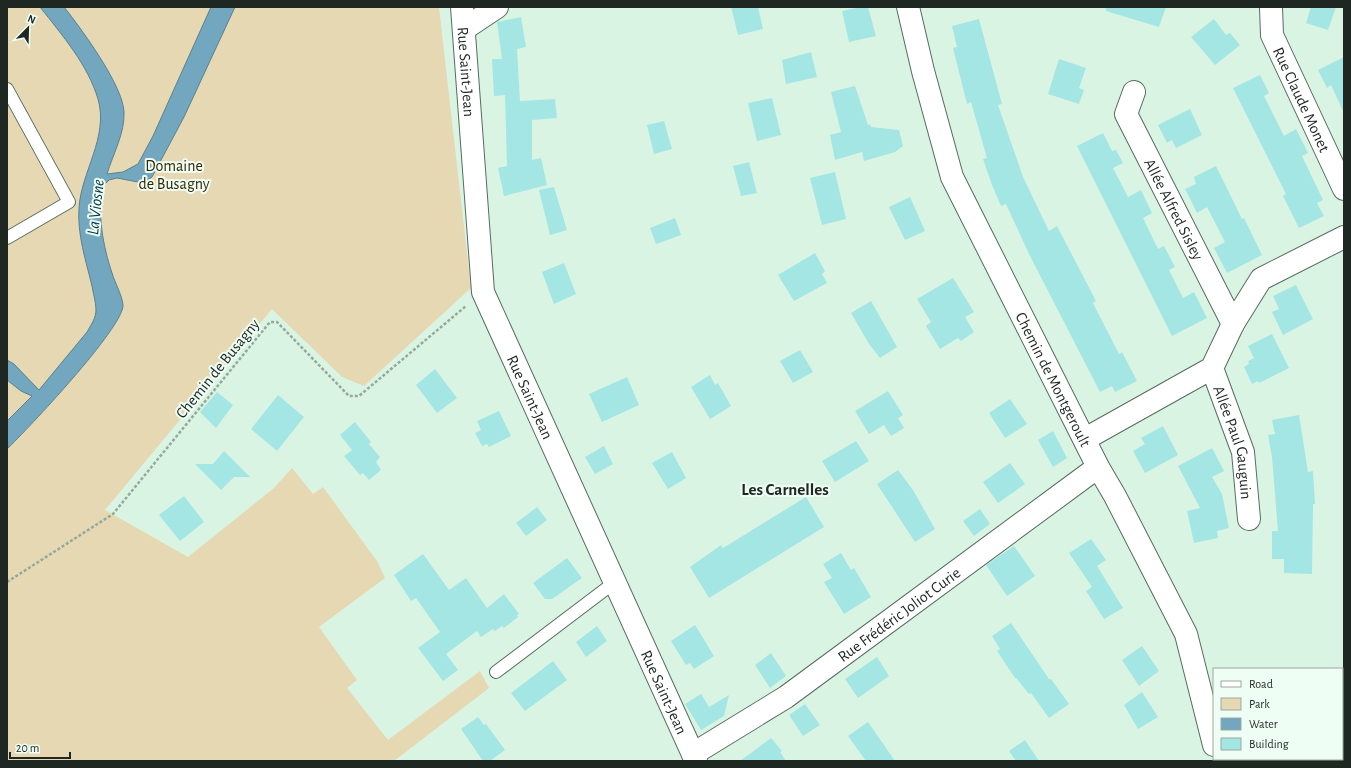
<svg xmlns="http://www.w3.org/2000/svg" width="1351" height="768" viewBox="0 0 1351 768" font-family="'Alegreya Sans',sans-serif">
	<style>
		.green { fill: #e6d8b3 }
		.water { fill: #72a7bf; stroke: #598190 }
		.building { fill: #a4e6e4 }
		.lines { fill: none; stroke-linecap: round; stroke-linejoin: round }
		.service-casing { stroke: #566c5f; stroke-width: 14 }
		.minor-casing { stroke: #566c5f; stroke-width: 24 }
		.tertiary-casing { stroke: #566c5f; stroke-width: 24 }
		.path { stroke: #94a89c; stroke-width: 2.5; stroke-dasharray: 3 2; stroke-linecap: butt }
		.service { stroke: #fff; stroke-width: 12 }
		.minor { stroke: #fff; stroke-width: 22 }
		.tertiary { stroke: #fff; stroke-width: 22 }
		.labels { text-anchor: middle; stroke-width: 4; stroke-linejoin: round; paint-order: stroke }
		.street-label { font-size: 16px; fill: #1e2722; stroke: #effef5 }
		.park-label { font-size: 16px; fill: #352800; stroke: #effef5 }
		.water-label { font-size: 17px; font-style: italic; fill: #033446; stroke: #effef5 }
		.neighbourhood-label { font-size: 17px; font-weight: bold; fill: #1e2722; stroke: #effef5 }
	</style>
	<rect width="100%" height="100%" fill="#daf4e4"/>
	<polygon class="green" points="7,7 439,7 471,288 364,386 342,377 272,309 105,510 188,557 274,488 292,468 313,494 323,487 377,561 385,578 319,627 357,680 347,688 388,740 480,671 489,688 394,761 7,761"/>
	<path class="water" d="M40 7H64L68 12C84 33 123 86 124 112 125 133 113 154 107 174L123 172 138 164 153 136 211 7H235L184 117 152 177 143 183 117 178 109 180 103 186C97 214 103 246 112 273 115 283 122 295 123 305 124 327 27 430 7 449V421L32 396 21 391 7 380V360L14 364 39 390 87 332C91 325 96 318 96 310 96 302 93 293 92 286 86 261 77 234 79 208 81 172 109 137 98 99 88 65 62 35 40 7Z"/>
	<g class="building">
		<polygon points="731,7 758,7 763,29 738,35"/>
		<polygon points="861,7 868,7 876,36 849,42 842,11"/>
		<polygon points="1106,7 1166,7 1159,27 1106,11"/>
		<polygon points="1311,7 1336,7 1328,30 1306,23"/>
		<polygon points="521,17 526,47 517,49 520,101 555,99 557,118 532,120 532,160 541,158 547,185 504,196 498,168 507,166 505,95 494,96 492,59 502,59 497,22"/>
		<polygon points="979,19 1002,104 998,105 1023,177 1049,231 1057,226 1096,301 1093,303 1119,354 1122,352 1137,381 1115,392 1112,386 1100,392 1029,254 1006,204 1001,206 992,185 983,159 987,158 971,102 967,104 953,48 957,47 952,26"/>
		<polygon points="1214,19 1226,35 1230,33 1240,45 1215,65 1191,37"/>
		<polygon points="811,52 817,77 786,84 782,60"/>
		<polygon points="1344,57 1344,113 1331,85 1327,88 1318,70"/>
		<polygon points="1059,59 1086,68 1079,88 1084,90 1079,104 1048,94"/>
		<polygon points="1260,75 1269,93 1264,96 1284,136 1296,129 1308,153 1302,156 1323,200 1317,203 1324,216 1299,228 1283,196 1286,194 1233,88"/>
		<polygon points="855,86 868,125 870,124 871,127 899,130 903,146 895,152 864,161 862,152 835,160 830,135 841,132 831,92"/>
		<polygon points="772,98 781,135 757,141 748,103"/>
		<polygon points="1190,109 1202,135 1176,148 1172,140 1167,143 1158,125"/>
		<polygon points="664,121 672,149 654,154 647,125"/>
		<polygon points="1103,133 1112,151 1116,150 1123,163 1113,168 1128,197 1141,190 1152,213 1143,218 1158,249 1164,246 1175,267 1169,270 1183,298 1194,292 1207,318 1172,336 1077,146"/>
		<polygon points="749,162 757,193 741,196 733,166"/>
		<polygon points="1216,166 1242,219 1244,218 1262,255 1227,273 1214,248 1225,242 1207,207 1197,213 1185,189 1196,184 1194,177"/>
		<polygon points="835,172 846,219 822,225 810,178"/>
		<polygon points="554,187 567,230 550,235 539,190"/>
		<polygon points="910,197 925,231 905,240 889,207"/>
		<polygon points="675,218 681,235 656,244 650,228"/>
		<polygon points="815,253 825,271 822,274 827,283 794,301 778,275"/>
		<polygon points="564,263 576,294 554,304 542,272"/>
		<polygon points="953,278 974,312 965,317 974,332 961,341 958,338 940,349 926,326 931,322 917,299"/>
		<polygon points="1296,285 1313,319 1283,335 1272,312 1279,309 1273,296"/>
		<polygon points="871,301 897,347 880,358 869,344 851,313"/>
		<polygon points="1272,334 1289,368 1259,383 1258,381 1252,384 1244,367 1249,364 1248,361 1254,358 1248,346"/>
		<polygon points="800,350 813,372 793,383 780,361"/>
		<polygon points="435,369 457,398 437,413 416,385"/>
		<polygon points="710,375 715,385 718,383 731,406 710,419 691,387"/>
		<polygon points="627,377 639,405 602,422 589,394"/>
		<polygon points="888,391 903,415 898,418 904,428 891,436 884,425 869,434 855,411"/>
		<polygon points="217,392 233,405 216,428 200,412"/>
		<polygon points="278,395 304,417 277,451 251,429"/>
		<polygon points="1010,399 1027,424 1005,438 989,413"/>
		<polygon points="499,411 511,436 489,447 487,444 482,446 475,433 481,430 477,421"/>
		<polygon points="1299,415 1308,472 1313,471 1315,504 1313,504 1312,574 1284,573 1284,559 1272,559 1272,531 1278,531 1272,457 1268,435 1275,434 1272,420"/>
		<polygon points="355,422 371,442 369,444 380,457 376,462 381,470 369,480 363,473 360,475 344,456 352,450 340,435"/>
		<polygon points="1163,426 1178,455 1145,473 1133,451 1145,444 1141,438"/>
		<polygon points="1053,431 1067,458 1053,467 1038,440"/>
		<polygon points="856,441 869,461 835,482 822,461"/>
		<polygon points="604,446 613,464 595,474 585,457"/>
		<polygon points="1212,448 1224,471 1212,477 1222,494 1229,528 1217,531 1218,538 1194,543 1187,511 1200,508 1178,466"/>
		<polygon points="224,451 250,477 234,477 221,490 195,464 213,464"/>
		<polygon points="672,452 686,478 668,489 652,463"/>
		<polygon points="1010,463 1025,484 998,503 983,482"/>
		<polygon points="898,470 913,490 935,529 915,542 877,484"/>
		<polygon points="184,496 204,522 180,541 159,515"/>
		<polygon points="806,497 824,527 709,598 690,567 721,545 723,548"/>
		<polygon points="537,507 547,520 526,536 516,523"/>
		<polygon points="980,509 990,524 974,536 963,521"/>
		<polygon points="1091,539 1106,560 1097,566 1123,608 1104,619 1086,591 1092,587 1069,553"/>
		<polygon points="1014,546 1035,576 1007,596 986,565"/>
		<polygon points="841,553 851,570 854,568 871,597 844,614 824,582 832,578 823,564"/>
		<polygon points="423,554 449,590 466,578 487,608 504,594 519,614 517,615 518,617 504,628 502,626 495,631 493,629 481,637 477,631 446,654 458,670 443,681 418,648 440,632 416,598 411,601 394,575"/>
		<polygon points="567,558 582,578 552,599 545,599 533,583"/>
		<polygon points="1011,623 1049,679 1051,679 1069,704 1049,718 1031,693 1029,694 1016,678 1015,678 997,651 1000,649 992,636"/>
		<polygon points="695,625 714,656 694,669 690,663 686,665 671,641"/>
		<polygon points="597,626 607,641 586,657 576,642"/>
		<polygon points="1142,646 1159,671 1139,686 1122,660"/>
		<polygon points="771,653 786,676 770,688 755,665"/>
		<polygon points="877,657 889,676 858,698 845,679"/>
		<polygon points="553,661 567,680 525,711 511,693"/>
		<polygon points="1142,692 1158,717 1138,729 1124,705"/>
		<polygon points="701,694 709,707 729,695 724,716 701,730 685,704"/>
		<polygon points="805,704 820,725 803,736 789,715"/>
		<polygon points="478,717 484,725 486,724 505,750 490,761 483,761 461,729"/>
		<polygon points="868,722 895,761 866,761 848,736"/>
		<polygon points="771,738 782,751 780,752 786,761 740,761"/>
		<polygon points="1025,740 1039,761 1016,761 1009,751"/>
	</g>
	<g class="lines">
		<defs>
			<g id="service">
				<polyline points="7,89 69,202 7,238"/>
				<polyline points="496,672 615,582"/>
			</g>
			<g id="minor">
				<path id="s1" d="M462 7 483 292 696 761"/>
				<path id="s2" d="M1271 7 1272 35 1344 189"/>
				<polyline points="464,29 497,7"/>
				<path id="s3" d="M1134 92 1126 114 1233 324"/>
				<path id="s4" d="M1212 368 1243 452 1249 519"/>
				<polyline points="1085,439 1212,368 1233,324 1261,279 1344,237"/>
				<path id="s5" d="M693 754 786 697 1098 467"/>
			</g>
			<g id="tertiary">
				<path id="s6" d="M908 7 923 71 952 177 1098 467 1115 496 1186 634 1214 745"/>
			</g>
		</defs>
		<use href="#service" class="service-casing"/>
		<use href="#minor" class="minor-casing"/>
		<use href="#tertiary" class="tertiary-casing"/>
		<polyline class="path" points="7,582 113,514 270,322 277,322 349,396 359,396 466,306"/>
		<use href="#service" class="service"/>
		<use href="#minor" class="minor"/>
		<use href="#tertiary" class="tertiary"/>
	</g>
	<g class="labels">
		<g class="street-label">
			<text dy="6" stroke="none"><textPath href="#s1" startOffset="65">Rue Saint-Jean</textPath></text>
			<text dy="6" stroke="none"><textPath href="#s2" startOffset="99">Rue Claude Monet</textPath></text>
			<text dy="6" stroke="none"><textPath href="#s3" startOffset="130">Allée Alfred Sisley</textPath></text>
			<text transform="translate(217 368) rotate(-51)" y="6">Chemin de Busagny</text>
			<text dy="6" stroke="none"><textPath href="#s6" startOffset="402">Chemin de Montgeroult</textPath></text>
			<text dy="6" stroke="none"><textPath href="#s1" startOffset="401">Rue Saint-Jean</textPath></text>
			<text dy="6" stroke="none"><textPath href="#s4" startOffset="78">Allée Paul Gauguin</textPath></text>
			<text dy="6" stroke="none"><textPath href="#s5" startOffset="249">Rue Frédéric Joliot Curie</textPath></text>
			<text dy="6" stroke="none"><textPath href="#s1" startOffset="725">Rue Saint-Jean</textPath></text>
		</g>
		<g class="park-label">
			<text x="174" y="171">Domaine<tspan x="174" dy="18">de Busagny</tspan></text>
		</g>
		<g class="water-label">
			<text transform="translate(95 207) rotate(-84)" y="6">La Viosne</text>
		</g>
		<g class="neighbourhood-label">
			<text x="785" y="495">Les Carnelles</text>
		</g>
	</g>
	<rect width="1351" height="768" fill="none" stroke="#1e2722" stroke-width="16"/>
	<rect x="1213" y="668" width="130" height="92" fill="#effef5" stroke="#9ba8a1"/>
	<rect x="1221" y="681" width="20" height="6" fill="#ffffff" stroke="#9ba8a1"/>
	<text x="1249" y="688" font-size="12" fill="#1e2722">Road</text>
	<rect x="1221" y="698" width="20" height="12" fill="#e6d8b3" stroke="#9ba8a1"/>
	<text x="1249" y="708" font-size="12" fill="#1e2722">Park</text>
	<rect x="1221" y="718" width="20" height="12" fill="#72a7bf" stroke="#9ba8a1"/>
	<text x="1249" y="728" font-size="12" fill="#1e2722">Water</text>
	<rect x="1221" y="738" width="20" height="12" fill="#a4e6e4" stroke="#9ba8a1"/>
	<text x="1249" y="748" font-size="12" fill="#1e2722">Building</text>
	<g transform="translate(28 28) rotate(23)" stroke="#effef5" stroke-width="3" paint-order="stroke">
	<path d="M0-3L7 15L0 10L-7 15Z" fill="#1e2722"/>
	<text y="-6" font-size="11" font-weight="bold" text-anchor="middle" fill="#1e2722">N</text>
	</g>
	<path d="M10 752v6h60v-6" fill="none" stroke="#1e2722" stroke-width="2"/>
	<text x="16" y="752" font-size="12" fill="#1e2722" stroke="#effef5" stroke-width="3" paint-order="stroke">20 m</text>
</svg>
